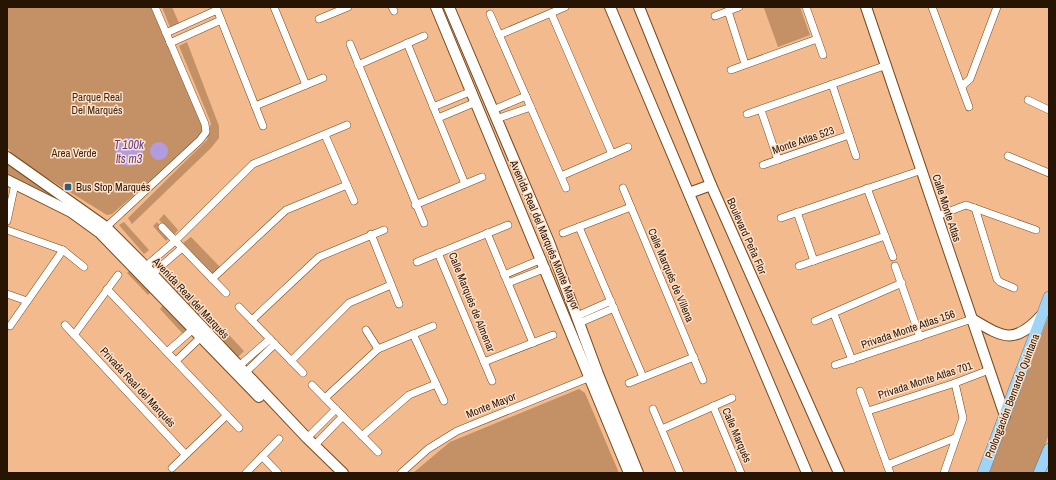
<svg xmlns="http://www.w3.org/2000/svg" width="1056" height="480" viewBox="0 0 1056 480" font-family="'Archivo Narrow',sans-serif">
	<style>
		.green { fill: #c49065 }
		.water { fill: #b39be0 }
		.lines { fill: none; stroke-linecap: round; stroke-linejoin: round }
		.street-casing { stroke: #78481b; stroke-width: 8 }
		.secondary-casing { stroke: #78481b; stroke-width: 12 }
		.primary-casing { stroke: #4c7e9e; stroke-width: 12 }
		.street { stroke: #fff; stroke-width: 7 }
		.secondary { stroke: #fff; stroke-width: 10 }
		.primary { stroke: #9fd4f7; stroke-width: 11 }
		.poi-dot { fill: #2f5d7c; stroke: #ffe2cb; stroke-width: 1.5 }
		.labels { text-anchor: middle; stroke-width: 3; stroke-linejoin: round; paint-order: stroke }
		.park-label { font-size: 11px; fill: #402710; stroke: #ffe2cb }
		.street-label { font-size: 11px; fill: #281403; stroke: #ffe2cb }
		.poi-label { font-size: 11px; fill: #281403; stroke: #ffe2cb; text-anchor: start }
		.water-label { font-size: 12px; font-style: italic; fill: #614091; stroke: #ffe2cb }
	</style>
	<rect width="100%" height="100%" fill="#f2ba8d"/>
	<g class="green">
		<polygon points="8,7 154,7 206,133 112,214 107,215 15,158 7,147"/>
		<polygon points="162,7 172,7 179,23 170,27"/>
		<polygon points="800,7 810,35 778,47 764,8"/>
		<polygon points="187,42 219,126 219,138 211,148 132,224 128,218 207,140 211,123 179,46"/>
		<polygon points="7,161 102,226 7,177"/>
		<polygon points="164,214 178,230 174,235 159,220"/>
		<polygon points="124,222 149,250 144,254 119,225"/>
		<polygon points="157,222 169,238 166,241 153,226"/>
		<polygon points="191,237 220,267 213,275 183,243"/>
		<polygon points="131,269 152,291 148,295 127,273"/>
		<polygon points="167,269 244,351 236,359 158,278"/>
		<polygon points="164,304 188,329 183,334 160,309"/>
		<polygon points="1049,315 1049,434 1035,473 989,473"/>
		<polygon points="579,389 585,393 619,473 413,473 450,442"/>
	</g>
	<g class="water">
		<circle cx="129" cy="152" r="14"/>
		<circle cx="159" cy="151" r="9"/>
	</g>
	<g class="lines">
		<defs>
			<g id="street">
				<polyline points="216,7 263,126"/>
				<polyline points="274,7 306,85"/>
				<polyline points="392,7 394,11"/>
				<polyline points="806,7 823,55"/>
				<polyline points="932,7 969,107"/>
				<polyline points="728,11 745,64"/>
				<polyline points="551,13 612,154"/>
				<polyline points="490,14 566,188"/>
				<polyline points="715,16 739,7"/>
				<polyline points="319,19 348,7"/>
				<polyline points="166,33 217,10"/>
				<polyline points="499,35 565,7"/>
				<polyline points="170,43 221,20"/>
				<polyline points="407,43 465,184"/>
				<polyline points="350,44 424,223"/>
				<polyline points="358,65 424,36"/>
				<polyline points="731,70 817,39"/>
				<polyline points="832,84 856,156"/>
				<polyline points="962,86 970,79 997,7"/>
				<polyline points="1028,100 1049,110"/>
				<polyline points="255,106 323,78"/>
				<polyline points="433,107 472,91"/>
				<polyline points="493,110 526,96"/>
				<polyline points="761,110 778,160"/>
				<polyline points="747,114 887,65"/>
				<polyline points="438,118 476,102"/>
				<polyline points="496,119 531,107"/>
				<polyline points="325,135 354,201"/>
				<polyline points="1008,156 1049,173"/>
				<polyline points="763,165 849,135"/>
				<polyline points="561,176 628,147"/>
				<polyline points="623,188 703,380"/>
				<polyline points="867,188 893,257"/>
				<polyline points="415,205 482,177"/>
				<polyline points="975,208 997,279 1000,282 1014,288"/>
				<polyline points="797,212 814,261"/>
				<polyline points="937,216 966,205 1036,230"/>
				<polyline points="781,218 922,170"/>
				<polyline points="7,221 15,184"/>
				<polyline points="162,227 226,293"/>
				<polyline points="579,227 643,377"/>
				<polyline points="7,230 63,250 84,267"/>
				<polyline points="103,230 200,140 206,132 205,124 155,7"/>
				<polyline points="487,233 533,343"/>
				<polyline points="563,233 631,207"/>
				<polyline points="371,234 399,304"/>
				<polyline points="438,253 492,381"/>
				<polyline points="417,262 508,225"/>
				<polyline points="799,266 885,236"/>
				<polyline points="895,266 920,337"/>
				<polyline points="145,267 175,241 253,164 347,125"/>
				<polyline points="152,274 182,248"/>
				<polyline points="504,275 542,259"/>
				<polyline points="212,279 286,210 347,185"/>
				<polyline points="508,283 546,268"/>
				<polyline points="107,289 239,428"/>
				<polyline points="7,294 27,301"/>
				<polyline points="239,307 303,373"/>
				<polyline points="834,314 852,360"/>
				<polyline points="577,316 611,301"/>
				<polyline points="252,320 319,257 384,230"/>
				<polyline points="815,321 902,283"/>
				<polyline points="579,323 614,308"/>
				<polyline points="65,325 185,454"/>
				<polyline points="10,326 63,250"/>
				<polyline points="366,330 378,349"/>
				<polyline points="413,334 444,401"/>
				<polyline points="74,335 118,275"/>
				<polyline points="167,352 192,330"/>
				<polyline points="176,361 200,338"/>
				<polyline points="291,361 349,303 391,285"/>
				<polyline points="484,362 553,335"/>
				<polyline points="835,365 972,319"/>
				<polyline points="239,366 270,339"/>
				<polyline points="245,373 275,344"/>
				<polyline points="629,383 694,357"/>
				<polyline points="312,385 378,452"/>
				<polyline points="860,391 890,473"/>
				<polyline points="325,398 378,349 433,326"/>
				<polyline points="713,406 741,473"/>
				<polyline points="653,409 680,473"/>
				<polyline points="868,411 955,383 989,370"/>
				<polyline points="662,429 732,398"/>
				<polyline points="362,436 409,395 436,384"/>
				<polyline points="307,438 336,409"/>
				<polyline points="314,446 343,416"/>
				<polyline points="262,456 278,473"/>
				<polyline points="887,465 955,438"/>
				<polyline points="172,468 227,415"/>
				<polyline points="246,473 279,439"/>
				<polyline points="401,473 428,449 457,431 593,376"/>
				<polyline points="944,473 963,418 955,383"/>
			</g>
			<g id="secondary">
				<polyline points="436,7 629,473"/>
				<polyline points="449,7 549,242 598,374 638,473"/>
				<polyline points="610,7 807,473"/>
				<polyline points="639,7 711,185 839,473"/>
				<polyline points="866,7 1005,416"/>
				<polyline points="7,157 106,227 140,261 307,438 343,473"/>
				<polyline points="7,180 71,212 100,233 259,397"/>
				<polyline points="689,193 711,185"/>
				<path d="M972 319C1004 338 1014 345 1042 315"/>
			</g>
			<g id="primary">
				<polyline points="983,473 1049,297"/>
				<polyline points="1039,473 1049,449"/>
			</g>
		</defs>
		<use href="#street" class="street-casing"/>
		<use href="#secondary" class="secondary-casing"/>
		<use href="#primary" class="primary-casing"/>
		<use href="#street" class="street"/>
		<use href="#secondary" class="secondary"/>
		<use href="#primary" class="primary"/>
	</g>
	<rect class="poi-dot" x="64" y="183" width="8" height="8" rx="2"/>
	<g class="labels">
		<g class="park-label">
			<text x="97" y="101">Parque Real<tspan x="97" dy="13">Del Marqués</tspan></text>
			<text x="74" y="157">Area Verde</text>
		</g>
		<g class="street-label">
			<text transform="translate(803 140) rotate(-19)" y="4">Monte Atlas 523</text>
			<text transform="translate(947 208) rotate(72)" y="4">Calle Monte Atlas</text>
			<text transform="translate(545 235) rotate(67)" y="4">Avenida Real del Marqués Monte Mayor</text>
			<text transform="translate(747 236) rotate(66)" y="4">Boulevard Peña Flor</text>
			<text transform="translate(671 275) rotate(67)" y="4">Calle Marqués de Villena</text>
			<text transform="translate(191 298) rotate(47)" y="4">Avenida Real del Marqués</text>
			<text transform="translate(472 302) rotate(68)" y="4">Calle Marqués de Almenar</text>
			<text transform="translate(908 329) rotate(-19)" y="4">Privada Monte Atlas 156</text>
			<text transform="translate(925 380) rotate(-18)" y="4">Privada Monte Atlas 701</text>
			<text transform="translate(138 387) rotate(47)" y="4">Privada Real del Marqués</text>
			<text transform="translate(1012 396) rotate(-69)" y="4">Prolongación Bernardo Quintana</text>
			<text transform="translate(491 405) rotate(-22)" y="4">Monte Mayor</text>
			<text transform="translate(737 435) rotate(67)" y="4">Calle Marqués</text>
		</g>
		<g class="poi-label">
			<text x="76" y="191">Bus Stop Marqués</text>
		</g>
		<g class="water-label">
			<text x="129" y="149">T 100k<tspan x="129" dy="14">lts m3</tspan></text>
		</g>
	</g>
	<rect width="1056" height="480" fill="none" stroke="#281403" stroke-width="16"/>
</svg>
